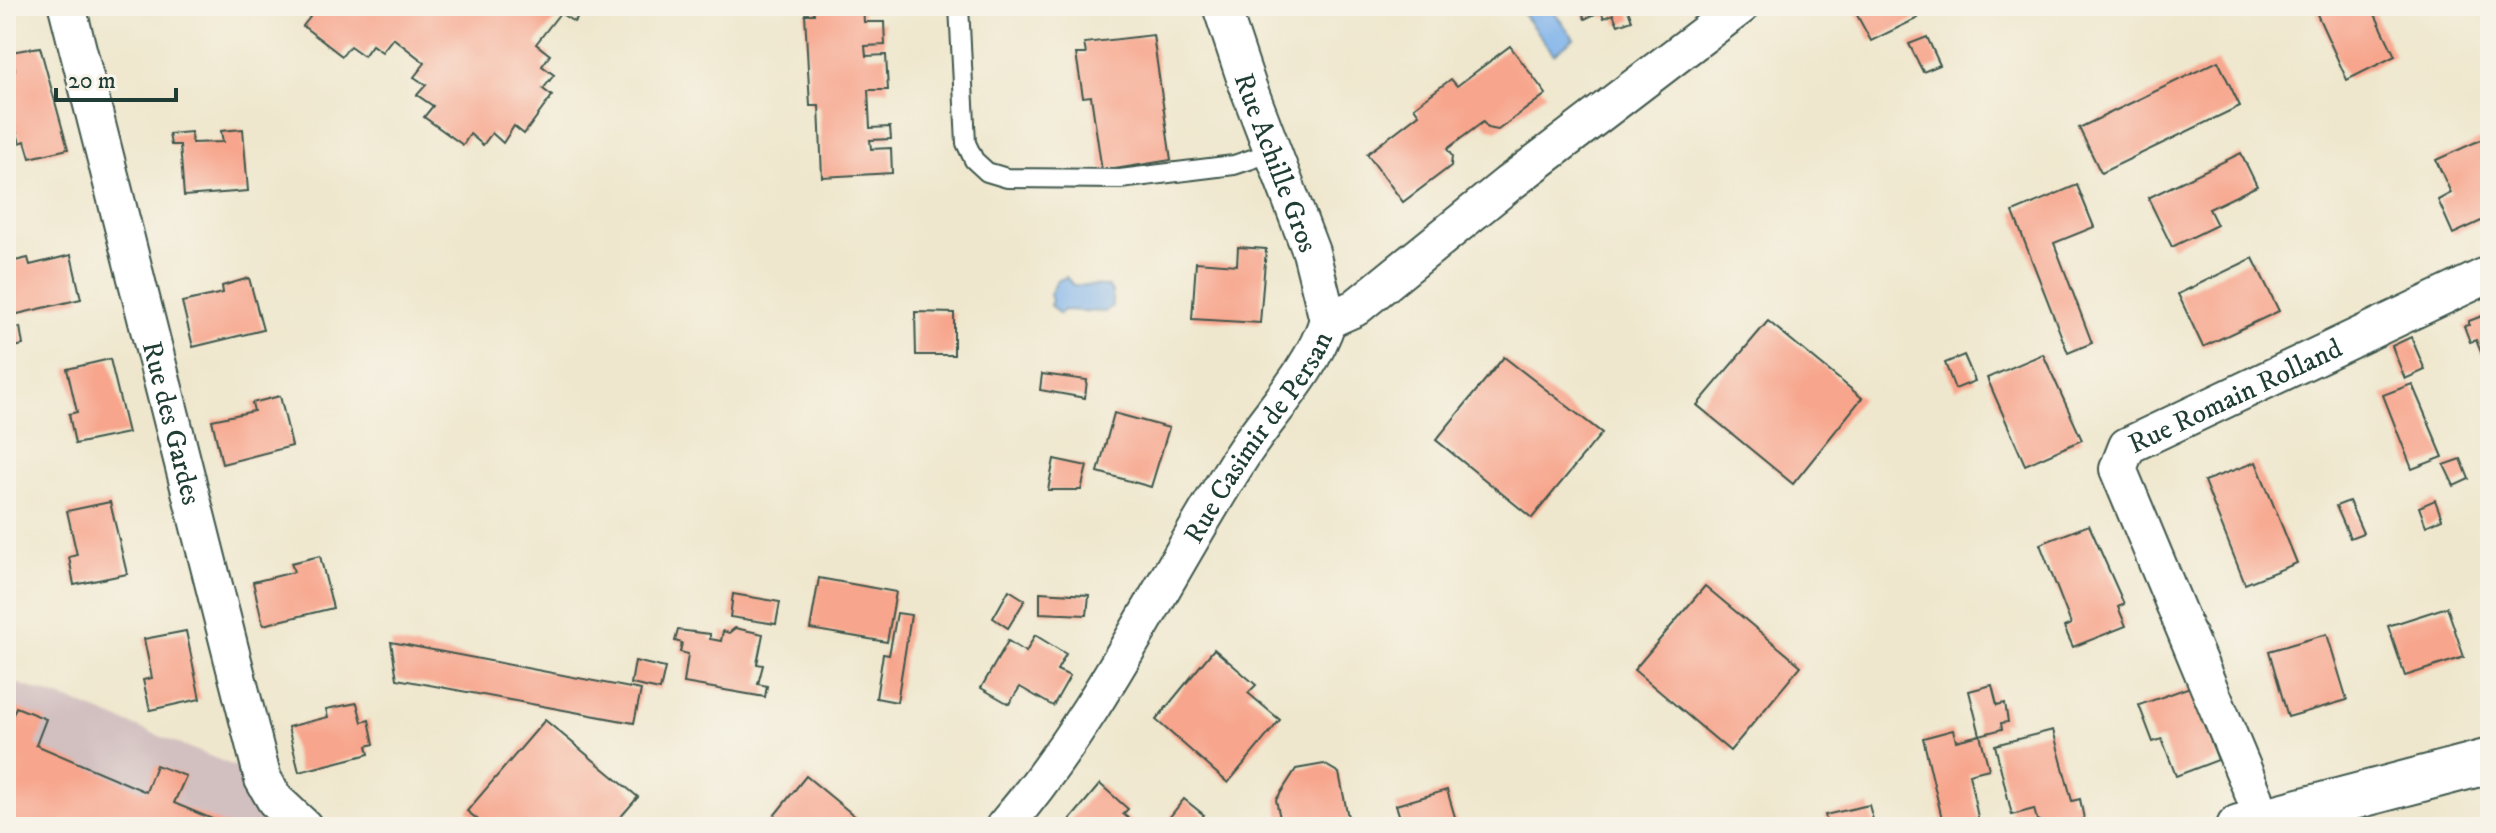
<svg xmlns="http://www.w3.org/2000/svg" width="2496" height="833" viewBox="0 0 2496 833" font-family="'IM FELL DW Pica',serif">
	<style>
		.industrial { fill: #d2bfc0 }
		.water { fill: #7cb1ea; stroke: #4e778f; stroke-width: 2 }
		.building { fill: #f7a58c }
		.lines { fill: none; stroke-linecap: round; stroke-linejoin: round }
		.service-casing { stroke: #3e564b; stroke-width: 22 }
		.minor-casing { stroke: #3e564b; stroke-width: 40 }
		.secondary-casing { stroke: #3e564b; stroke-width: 48 }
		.service { stroke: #fff; stroke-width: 18 }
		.minor { stroke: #fff; stroke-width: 36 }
		.secondary { stroke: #fff; stroke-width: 44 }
		.labels { text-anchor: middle; stroke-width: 6; stroke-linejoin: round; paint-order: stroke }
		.street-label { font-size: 28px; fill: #1f3d34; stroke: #f7f3e8 }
	</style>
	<rect width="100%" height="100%" fill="#f7f3e8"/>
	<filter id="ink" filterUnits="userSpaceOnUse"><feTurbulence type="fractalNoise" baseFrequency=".0125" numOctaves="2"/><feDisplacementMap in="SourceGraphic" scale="16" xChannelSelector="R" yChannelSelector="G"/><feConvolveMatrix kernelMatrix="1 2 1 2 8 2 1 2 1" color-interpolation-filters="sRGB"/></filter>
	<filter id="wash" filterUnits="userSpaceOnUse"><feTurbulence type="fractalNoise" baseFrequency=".006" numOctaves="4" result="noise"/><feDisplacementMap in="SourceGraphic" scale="32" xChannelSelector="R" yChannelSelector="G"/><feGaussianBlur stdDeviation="1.8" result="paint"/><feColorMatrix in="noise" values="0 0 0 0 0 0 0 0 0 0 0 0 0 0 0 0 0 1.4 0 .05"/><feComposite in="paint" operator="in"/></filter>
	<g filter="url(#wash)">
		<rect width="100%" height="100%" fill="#efe7cd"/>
		<polygon class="industrial" points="6,680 83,705 244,770 278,827 6,827"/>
		<g class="water">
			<polygon points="1534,6 1549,6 1574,38 1554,54 1523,14"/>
			<polygon points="1066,277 1073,285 1107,286 1112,292 1112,306 1105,312 1063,310 1059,314 1050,305 1052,301 1050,294 1057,281"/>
		</g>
		<g id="blocks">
			<g class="building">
				<polygon points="296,6 604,6 593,19 582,11 574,22 560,13 536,44 550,55 542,66 554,75 543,89 552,96 524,134 514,126 503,143 492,133 483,145 470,134 463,145 424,117 433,106 417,95 426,85 414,77 425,63 393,38 382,52 372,45 364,56 350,46 342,56 303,26 310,17"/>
				<polygon points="813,6 863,6 864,22 884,22 885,45 865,46 866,56 886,55 888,90 868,90 870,128 890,127 891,139 870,140 871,149 891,148 892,173 822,177 819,106 810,106 805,14 814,14"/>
				<polygon points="1579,6 1626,6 1632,20 1618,25 1613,14 1604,18 1601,11 1585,19"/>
				<polygon points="1852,6 1912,6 1918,18 1871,41"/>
				<polygon points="2330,6 2371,6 2395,56 2347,80 2316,12"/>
				<polygon points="1153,35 1171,160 1102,171 1091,96 1083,97 1076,54 1086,54 1084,43"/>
				<polygon points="1927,37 1940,65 1923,72 1909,44"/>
				<polygon points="1510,46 1546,94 1498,130 1488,128 1483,122 1447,149 1452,156 1451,166 1403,202 1367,154 1419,114 1414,107 1451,79 1457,86"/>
				<polygon points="40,47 68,149 30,158 25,141 20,143 13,121 9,123 6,115 6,73 15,70 11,52"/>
				<polygon points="2218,61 2240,106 2101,173 2079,128"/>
				<polygon points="243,129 248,191 184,196 180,145 171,145 169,134 191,132 192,143 223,142 221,131"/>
				<polygon points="2489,136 2490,217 2453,234 2438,200 2451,193 2436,160"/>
				<polygon points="2241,153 2257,186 2209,209 2217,225 2172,247 2148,198"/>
				<polygon points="2077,185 2094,227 2054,243 2092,343 2068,353 2013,212"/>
				<polygon points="1238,247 1266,249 1260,323 1192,319 1196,262 1237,265"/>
				<polygon points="71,255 81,299 9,316 6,301 6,263 28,258 30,265"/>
				<polygon points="2253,258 2279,311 2203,347 2178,294"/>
				<polygon points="249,278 263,330 193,347 182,302 223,293 222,286"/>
				<polygon points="915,312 954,313 954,355 916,355"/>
				<polygon points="2490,313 2490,375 2476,340 2470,342 2464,326 2469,325 2469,321"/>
				<polygon points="1768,321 1862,398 1793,484 1697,405"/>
				<polygon points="20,327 23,345 6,349 6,331"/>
				<polygon points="2411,337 2425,370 2405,379 2392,346"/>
				<polygon points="2043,354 2082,440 2025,465 1987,378"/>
				<polygon points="1964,355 1975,381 1955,389 1945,363"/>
				<polygon points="1504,357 1602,433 1532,518 1436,440"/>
				<polygon points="110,359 128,433 75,444 69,414 77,412 67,369"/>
				<polygon points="1042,374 1087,380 1085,398 1040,390"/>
				<polygon points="2412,384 2443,457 2412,469 2383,395"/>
				<polygon points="280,396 292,446 222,464 212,420 254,411 252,403"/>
				<polygon points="1114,413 1169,428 1151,487 1098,472"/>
				<polygon points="1054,459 1087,466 1081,490 1048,490"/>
				<polygon points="2461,459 2469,479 2454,486 2444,465"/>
				<polygon points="2256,462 2297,563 2245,584 2204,481"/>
				<polygon points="2435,500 2442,519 2426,526 2419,507"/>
				<polygon points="2349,501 2363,533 2350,538 2336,506"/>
				<polygon points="110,502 127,574 74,585 69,557 77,555 67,511"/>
				<polygon points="2089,525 2124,604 2118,607 2126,626 2073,647 2064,627 2071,624 2040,544"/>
				<polygon points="320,556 333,608 263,625 253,582 294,572 291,563"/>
				<polygon points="819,578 896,592 887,642 810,629"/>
				<polygon points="1705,586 1801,666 1730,751 1634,670"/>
				<polygon points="1009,590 1025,600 1008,628 993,618"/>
				<polygon points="1040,592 1089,595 1087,615 1040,613"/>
				<polygon points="733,594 780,602 776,624 730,617"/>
				<polygon points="2447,607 2464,657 2405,676 2388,626"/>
				<polygon points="897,613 911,615 897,702 876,698 883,654 889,655"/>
				<polygon points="735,628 763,634 757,664 763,665 758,684 767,686 765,697 684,683 688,654 680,652 682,643 675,641 678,630 710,634 710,639 721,641 723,631 729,633"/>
				<polygon points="186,631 200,699 150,710 143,680 152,678 144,639"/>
				<polygon points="2327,634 2347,700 2288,717 2269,651"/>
				<polygon points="1035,635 1066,654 1057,670 1070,676 1053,706 1020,687 1009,704 981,688 1008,641 1026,652"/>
				<polygon points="391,642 641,690 634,723 397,679"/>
				<polygon points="1214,649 1256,685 1248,693 1280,720 1228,783 1156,720"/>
				<polygon points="635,661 665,668 660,690 631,684"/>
				<polygon points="1992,685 1997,705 2005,703 2008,722 2001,723 2002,729 1980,735 1969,691"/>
				<polygon points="2190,687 2218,760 2176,776 2162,739 2153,742 2139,705"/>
				<polygon points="357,703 362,722 369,720 374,744 367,746 369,754 299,772 288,727 328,717 326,709"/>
				<polygon points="16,707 46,719 36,745 146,792 156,765 186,776 174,803 231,827 6,827 6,731"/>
				<polygon points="545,720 638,797 612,827 487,827 467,811"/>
				<polygon points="1953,730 1956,741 1980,735 1989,769 1969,774 1980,827 1944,827 1923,738"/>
				<polygon points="2053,730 2072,801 2080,799 2084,819 2050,827 2037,820 2034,809 2012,815 1995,745"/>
				<polygon points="1324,764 1339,773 1350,827 1282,827 1276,800 1296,769"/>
				<polygon points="806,776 868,827 765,827"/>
				<polygon points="1100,784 1128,809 1123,814 1139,827 1064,827"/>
				<polygon points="1447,790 1458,827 1403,827 1396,805"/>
				<polygon points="1184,799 1204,815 1194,827 1162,827"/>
				<polygon points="1869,805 1875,827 1828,827 1825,815"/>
			</g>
		</g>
	</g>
	<g filter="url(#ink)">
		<use href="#blocks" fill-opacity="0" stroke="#3e564b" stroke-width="2"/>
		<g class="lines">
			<defs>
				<polyline id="service" points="959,6 966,143 974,160 987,172 1007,178 1120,179 1234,165 1273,152"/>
				<g id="minor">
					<path id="s1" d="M67 6 263 779 275 800 304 827"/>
					<path id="s2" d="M1221 6 1247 84 1311 252 1328 320"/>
					<path id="s3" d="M2261 821 2255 798 2118 469 2127 446 2490 274"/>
					<path id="s4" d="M1004 827C1102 712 1160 583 1240 458 1270 411 1311 373 1328 320L1355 308 1508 184 1741 6"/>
				</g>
				<polyline id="secondary" points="2239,827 2490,761"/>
			</defs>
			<use href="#service" class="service-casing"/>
			<use href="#minor" class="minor-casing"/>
			<use href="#secondary" class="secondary-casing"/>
			<use href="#service" class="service"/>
			<use href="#minor" class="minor"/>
			<use href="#secondary" class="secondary"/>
		</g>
	</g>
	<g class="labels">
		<g class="street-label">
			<text dy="10" stroke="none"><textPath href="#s2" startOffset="166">Rue Achille Gros</textPath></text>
			<text dy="10" stroke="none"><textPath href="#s3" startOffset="524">Rue Romain Rolland</textPath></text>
			<text dy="10" stroke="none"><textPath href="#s1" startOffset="430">Rue des Gardes</textPath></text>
			<text dy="10" stroke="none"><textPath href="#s4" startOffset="466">Rue Casimir de Persan</textPath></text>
		</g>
	</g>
	<rect width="2496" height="833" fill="none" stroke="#f7f3e8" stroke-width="32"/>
	<path d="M56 88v12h120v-12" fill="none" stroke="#1f3d34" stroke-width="4"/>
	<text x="68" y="88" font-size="24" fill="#1f3d34" stroke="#f7f3e8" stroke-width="6" paint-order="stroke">20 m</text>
</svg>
